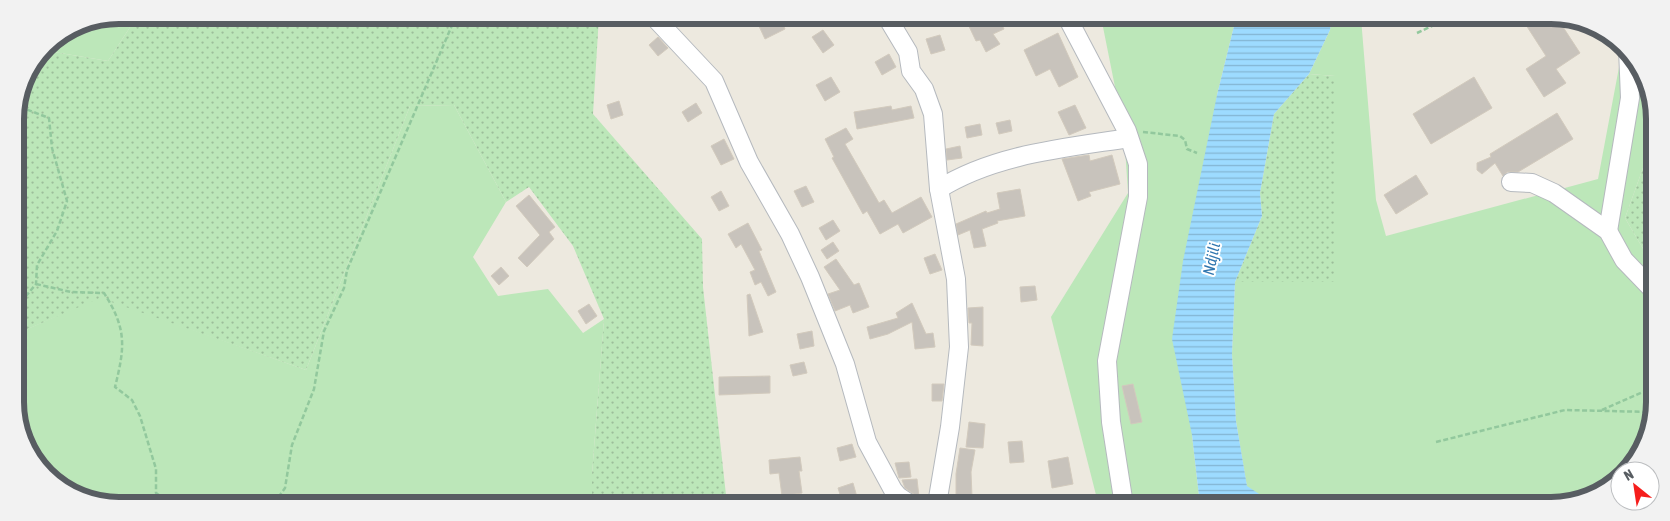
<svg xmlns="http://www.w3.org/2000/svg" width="1670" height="521" viewBox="0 0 1670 521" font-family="'Asap Condensed',sans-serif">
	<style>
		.grass { fill: #bce7b9 }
		.park { fill: url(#park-dots) }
		.water { fill: url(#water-rules) }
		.building { fill: #c8c3bc; stroke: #d2cabd }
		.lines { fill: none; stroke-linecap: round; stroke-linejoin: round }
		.minor-casing { stroke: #b5b9be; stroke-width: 20 }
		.path { stroke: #92c89d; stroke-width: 2.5; stroke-dasharray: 5 2.5; stroke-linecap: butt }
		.minor { stroke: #fff; stroke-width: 18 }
		.labels { text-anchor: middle; stroke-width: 4; stroke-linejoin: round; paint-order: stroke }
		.water-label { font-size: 16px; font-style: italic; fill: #3177af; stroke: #fff }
		.rim { fill: none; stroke: #585d62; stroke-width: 6 }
	</style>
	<defs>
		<pattern id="park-dots" width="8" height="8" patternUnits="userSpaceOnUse" patternTransform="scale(1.25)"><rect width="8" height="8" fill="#bce7b9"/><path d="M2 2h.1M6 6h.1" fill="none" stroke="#9cbe9a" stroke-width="1.8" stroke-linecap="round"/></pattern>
		<pattern id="water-rules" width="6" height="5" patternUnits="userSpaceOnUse" patternTransform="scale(1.25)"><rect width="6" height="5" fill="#9ddbff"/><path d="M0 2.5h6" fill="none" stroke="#83b5d2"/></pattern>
	</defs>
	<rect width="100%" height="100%" fill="#ede9df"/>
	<g class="grass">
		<polygon points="118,15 138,15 108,61 42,50 46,45 79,23"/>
		<polygon points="1101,17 1236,18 1217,95 1192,435 1200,505 1094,505 1096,495 1051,317 1128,193 1124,132"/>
		<polygon points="1332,18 1361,18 1376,200 1386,236 1598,179 1623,46 1629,50 1653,99 1653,140 1625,218 1652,264 1651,430 1624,471 1620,471 1620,477 1615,484 1558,506 1276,505 1247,487 1236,421 1232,354 1235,282 1335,282 1335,76 1309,74 1330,30"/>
		<polygon points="454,105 506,202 473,257 498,296 548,289 583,333 604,319 592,474 592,504 91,502 41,471 17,422 16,334 100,297 306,370 410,106"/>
	</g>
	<g class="park">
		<polygon points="138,15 599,16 593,114 702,239 703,287 727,504 592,504 592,474 604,319 573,246 529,187 506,202 454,105 410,106 306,370 100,298 16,334 15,112 23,79 42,50 108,61"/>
		<polygon points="1309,74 1335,76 1335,282 1235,282 1262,216 1260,193 1274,114"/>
		<polygon points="1653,140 1652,264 1625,218"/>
	</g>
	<polygon class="water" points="1236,18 1332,18 1330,30 1309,74 1274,114 1260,193 1262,216 1235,282 1232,354 1236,421 1247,486 1276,505 1200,505 1192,435 1172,339 1183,261 1217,95"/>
	<g class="building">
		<polygon points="774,17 780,17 785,29 765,39 758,24"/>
		<polygon points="974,17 998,17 1004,29 993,34 1000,44 986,52 980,40 976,41 966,20"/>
		<polygon points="1537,18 1577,19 1563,27 1580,53 1556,69 1566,83 1544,97 1526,69 1546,56 1526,25"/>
		<polygon points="823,30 834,45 823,53 812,37"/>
		<polygon points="1058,33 1078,77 1059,87 1050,69 1036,76 1024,50"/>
		<polygon points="940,35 945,50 931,54 926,39"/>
		<polygon points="658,37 668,48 658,56 649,45"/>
		<polygon points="889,54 896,67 882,75 875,62"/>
		<polygon points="831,77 840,92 825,101 816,85"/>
		<polygon points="1474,77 1492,108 1431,144 1413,114"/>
		<polygon points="619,101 623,115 611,119 607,105"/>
		<polygon points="696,103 702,113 688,122 682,112"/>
		<polygon points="1075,105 1086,128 1069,135 1058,112"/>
		<polygon points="891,106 892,110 911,106 914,118 857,129 854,112"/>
		<polygon points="1557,113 1573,139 1518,172 1507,172 1503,176 1495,163 1482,174 1477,170 1477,163 1491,157 1490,154"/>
		<polygon points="1010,120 1012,131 999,134 996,123"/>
		<polygon points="980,124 982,135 967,138 965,127"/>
		<polygon points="846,128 853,139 845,144 879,203 884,200 892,213 921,197 932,217 903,233 898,224 880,234 867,211 863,214 832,158 834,157 825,139"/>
		<polygon points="724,139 734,159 721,165 711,146"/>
		<polygon points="960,146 962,158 947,160 946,149"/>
		<polygon points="1089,155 1090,161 1112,155 1120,184 1089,192 1091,196 1078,201 1062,159"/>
		<polygon points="1416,175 1428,194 1396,214 1384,195"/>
		<polygon points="806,186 814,202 802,207 794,191"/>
		<polygon points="1020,189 1025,216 997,221 998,223 982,229 986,246 974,248 970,230 958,235 956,224 986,211 987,213 1000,209 997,193"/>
		<polygon points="721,191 729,206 719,211 711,197"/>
		<polygon points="529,195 555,227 549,232 554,239 527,267 518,258 540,235 516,206"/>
		<polygon points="833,220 840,231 826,240 819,228"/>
		<polygon points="748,223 762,250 759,251 776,292 768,296 761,282 755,285 750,272 755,270 741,244 736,248 728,234"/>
		<polygon points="833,242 839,251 827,259 821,250"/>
		<polygon points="935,254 942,270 930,274 924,258"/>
		<polygon points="836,259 854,285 859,283 869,307 853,313 850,305 835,311 828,294 840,290 824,267"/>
		<polygon points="501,267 509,276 499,285 491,276"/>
		<polygon points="1035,286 1037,300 1021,302 1020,287"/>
		<polygon points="750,294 763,332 749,336 747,295"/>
		<polygon points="912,303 926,334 933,333 935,347 915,349 912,322 888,334 870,339 867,327 898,318 896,313"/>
		<polygon points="589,304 597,316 586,324 578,311"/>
		<polygon points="983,307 983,346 971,345 972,323 969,323 968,308"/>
		<polygon points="812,331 814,346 800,349 797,334"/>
		<polygon points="804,362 807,373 793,376 790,365"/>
		<polygon points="770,376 770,393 719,395 719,377"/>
		<polygon points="932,384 944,384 942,401 932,401"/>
		<polygon points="1133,384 1142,422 1131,424 1122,386"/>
		<polygon points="969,422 985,424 983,448 966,447"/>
		<polygon points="1022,441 1024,462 1010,463 1008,442"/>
		<polygon points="852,444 856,457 840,461 837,448"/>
		<polygon points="960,448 975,450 971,472 972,497 956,497 956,474"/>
		<polygon points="800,457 802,471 799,471 802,493 782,496 779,473 770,474 769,460"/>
		<polygon points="1068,457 1073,484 1052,488 1048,461"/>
		<polygon points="909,462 911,477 899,478 895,463"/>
		<polygon points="917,479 919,497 918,497 905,488 902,480"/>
		<polygon points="853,483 859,504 843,504 838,488"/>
	</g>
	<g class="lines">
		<defs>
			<g id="minor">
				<polyline points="653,16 714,81 749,162 790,234 810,277 845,364 867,442 893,490 898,496 910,504"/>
				<polyline points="887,17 908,52 911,71 924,89 933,114 939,189 956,279 959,347 950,427 937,504"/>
				<polyline points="1067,17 1127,131 1138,164 1138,197 1107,361 1111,422 1124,505"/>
				<polyline points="1511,182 1532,183 1554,193 1608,231 1624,260 1652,289"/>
				<path d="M939 189C995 154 1065 148 1129 138"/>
				<polyline points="1608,231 1630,98 1628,49"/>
			</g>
		</defs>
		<use href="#minor" class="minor-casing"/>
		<g class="path">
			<polyline points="1417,33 1449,18"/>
			<polyline points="22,82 48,56 44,48"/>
			<polyline points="1143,132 1180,136 1185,140 1187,149 1197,153"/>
			<path d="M36 284 71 292 104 293C127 329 125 347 115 387L132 400 140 416 156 469V493L169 503"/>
			<polyline points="16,308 36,284 37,265 57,231 67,201 52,148 49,118 23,108 18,101"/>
			<polyline points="1602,410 1652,388"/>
			<polyline points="1436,442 1565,410 1651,412"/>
			<polyline points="274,503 285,488 292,445 314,389 324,331 344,288 347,270 456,16"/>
			<polyline points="1448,506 1456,506"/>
		</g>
		<use href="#minor" class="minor"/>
	</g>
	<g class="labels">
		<g class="water-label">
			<text transform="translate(1211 259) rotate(-78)" y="6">Ndjili</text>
		</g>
	</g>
	<path d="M0 0H1670V521H0ZM119 24H1551A95 95 0 0 1 1646 119V402A95 95 0 0 1 1551 497H119A95 95 0 0 1 24 402V119A95 95 0 0 1 119 24Z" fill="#f2f2f2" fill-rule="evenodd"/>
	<path class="rim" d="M119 24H1551A95 95 0 0 1 1646 119V402A95 95 0 0 1 1551 497H119A95 95 0 0 1 24 402V119A95 95 0 0 1 119 24Z"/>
	<g transform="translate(1635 486) rotate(330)"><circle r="24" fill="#ffffff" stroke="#bcbec0"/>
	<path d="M0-4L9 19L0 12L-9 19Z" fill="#f61e1c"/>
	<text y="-8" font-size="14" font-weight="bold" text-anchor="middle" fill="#585d62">N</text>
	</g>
</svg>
